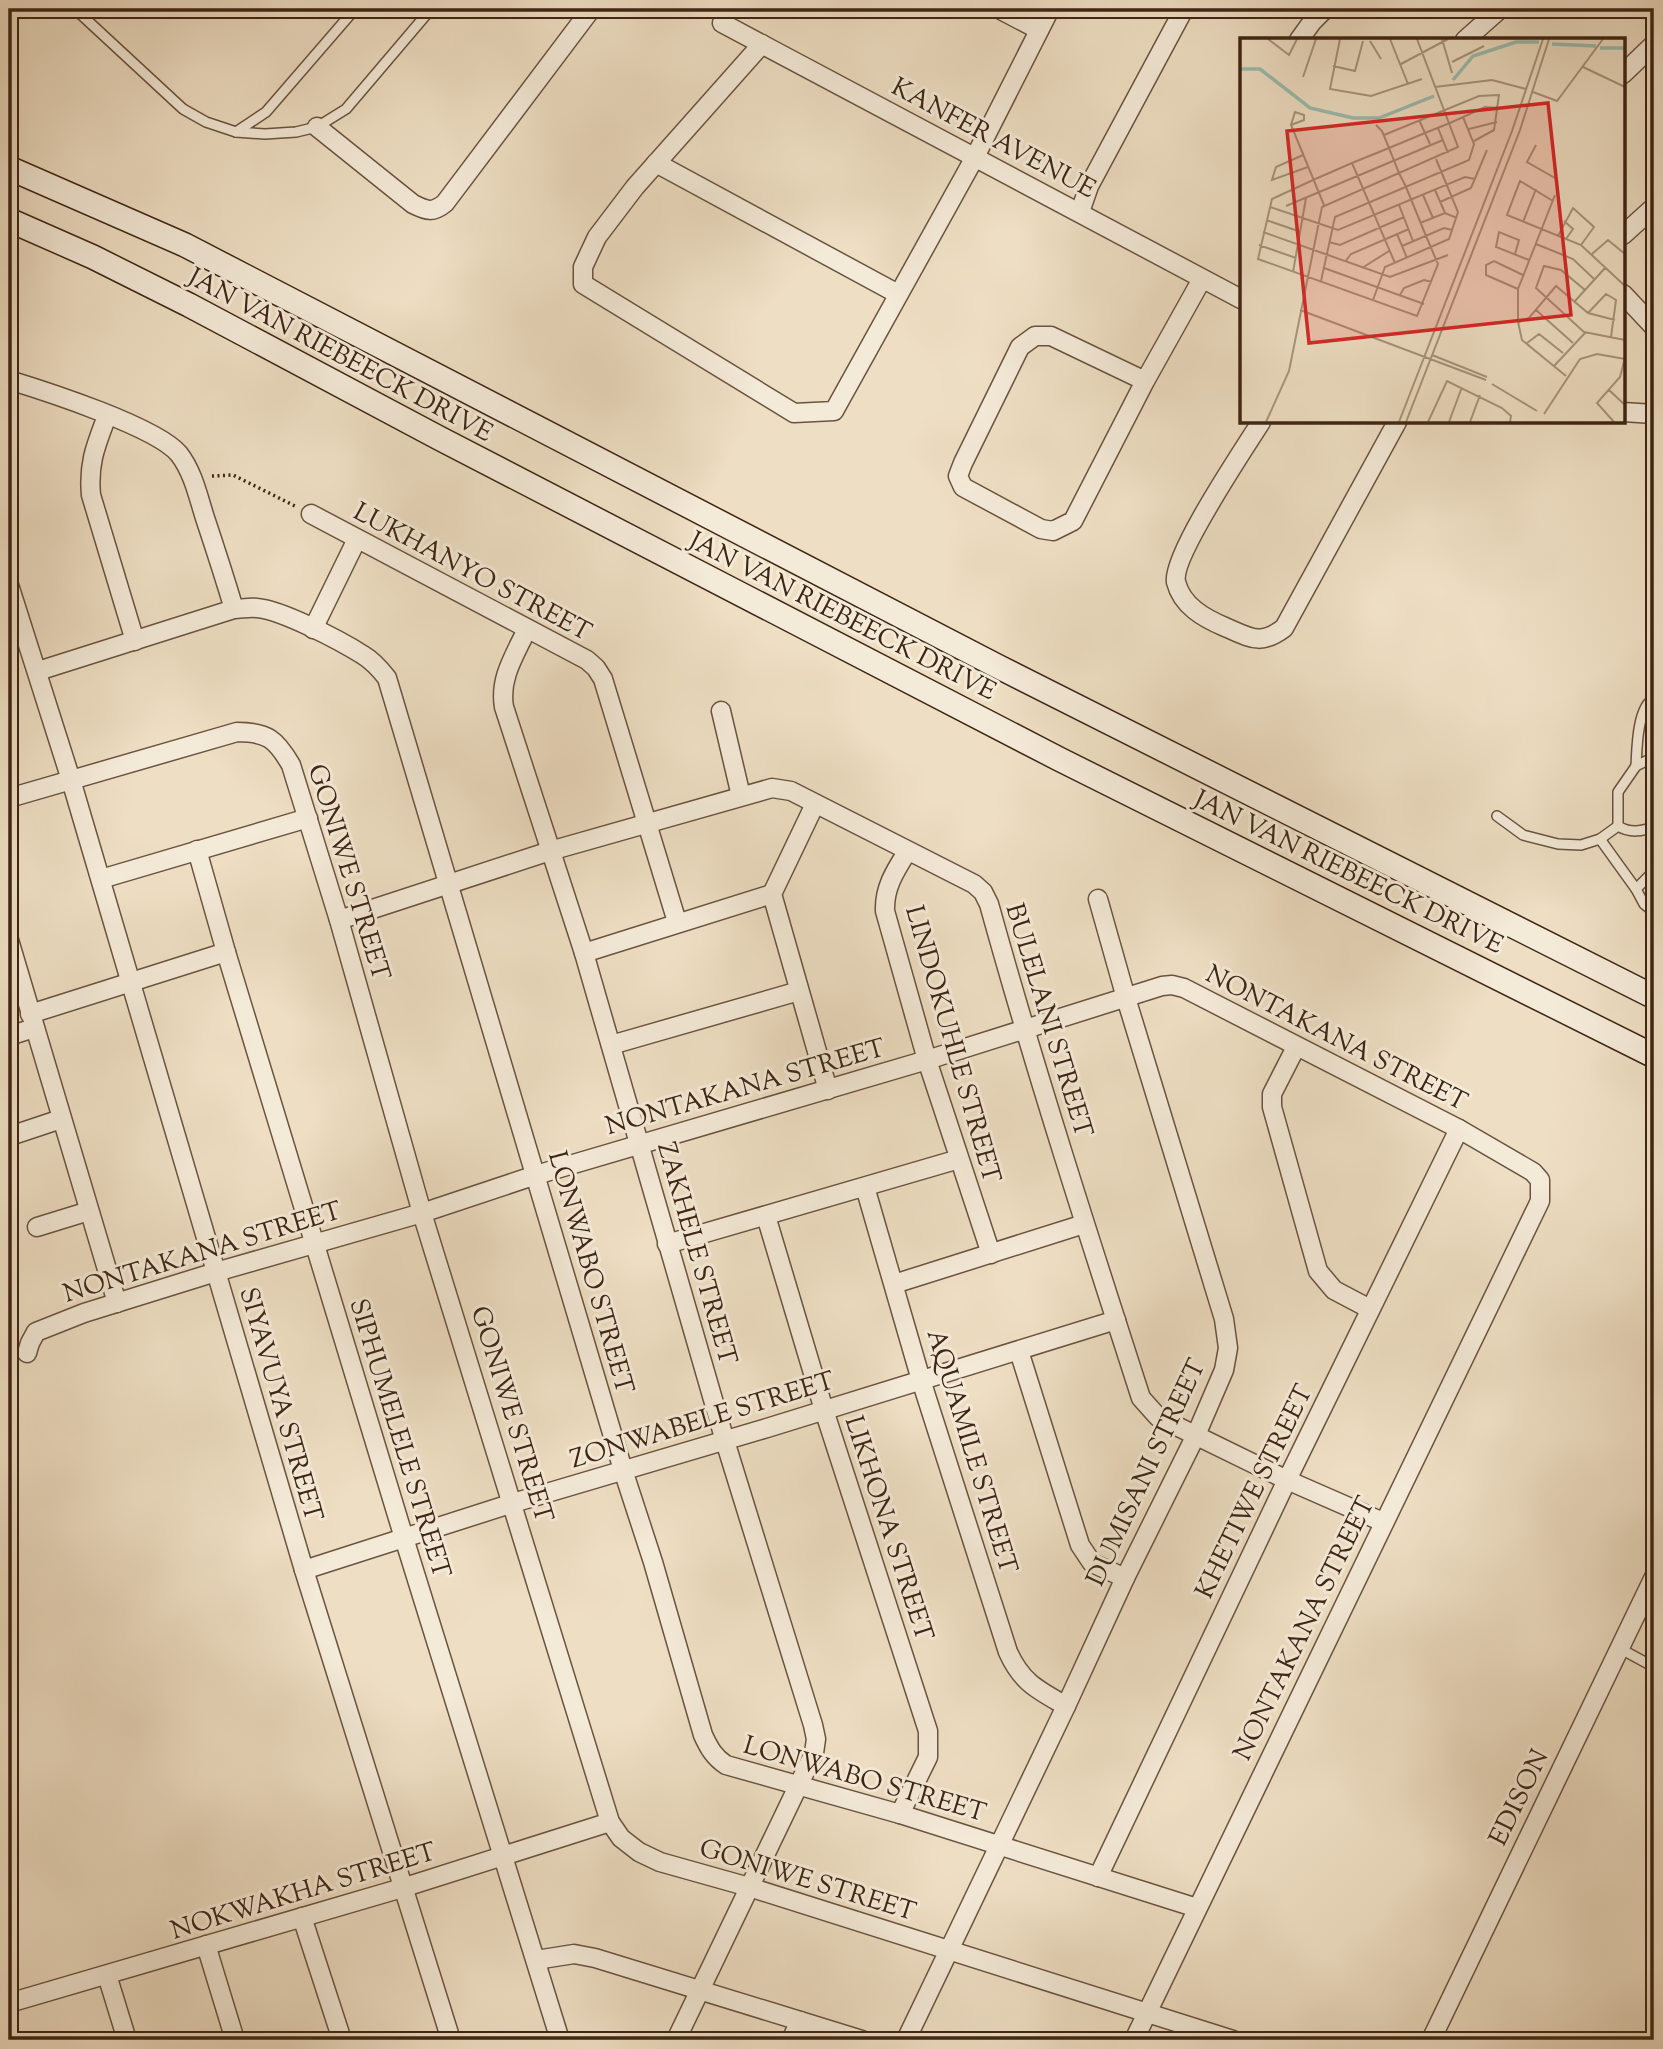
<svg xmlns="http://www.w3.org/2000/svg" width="1663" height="2049" viewBox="0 0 1663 2049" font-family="'Sorts Mill Goudy',serif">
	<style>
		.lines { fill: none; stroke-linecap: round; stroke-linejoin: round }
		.lane-casing { stroke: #6a5340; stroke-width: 12 }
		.street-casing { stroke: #6a5340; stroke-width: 21 }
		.secondary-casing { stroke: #3e2514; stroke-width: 26 }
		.path { stroke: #3e2514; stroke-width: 3.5; stroke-dasharray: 2 3.5; stroke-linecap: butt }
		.lane { stroke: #f4ead8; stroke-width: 9 }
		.street { stroke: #f4ead8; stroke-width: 18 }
		.secondary { stroke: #f4ead8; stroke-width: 23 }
		.labels { text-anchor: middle; stroke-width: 6; stroke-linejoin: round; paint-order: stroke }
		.street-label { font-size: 26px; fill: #3e2514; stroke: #f4ead8 }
		.inset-river { fill: none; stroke: #9abcaf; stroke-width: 3.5 }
		.inset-road { fill: none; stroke: #a8947d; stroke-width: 2 }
		.view { fill: #d62828; fill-opacity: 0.15; stroke: #d62828; stroke-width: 3.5 }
		.inset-edge { fill: none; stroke: #3e2514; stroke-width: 3.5 }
	</style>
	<rect width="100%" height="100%" fill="#eedec3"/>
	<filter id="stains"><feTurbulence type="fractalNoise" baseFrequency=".00286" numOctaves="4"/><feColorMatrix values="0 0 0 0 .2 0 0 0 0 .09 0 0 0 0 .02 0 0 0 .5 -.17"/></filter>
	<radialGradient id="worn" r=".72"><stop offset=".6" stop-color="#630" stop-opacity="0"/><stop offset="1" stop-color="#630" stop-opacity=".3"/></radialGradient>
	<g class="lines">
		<defs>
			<g id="lane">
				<polyline points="75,9 183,109 206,122 236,132 265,134 296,132 317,127 346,109 431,9"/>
				<polyline points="236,132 266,112 355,9"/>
				<path d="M1654 698C1637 708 1637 748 1636 766L1654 757"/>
				<path d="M1636 766 1618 792V826C1629 833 1643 832 1654 826"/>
				<polyline points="1497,816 1523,835 1558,844 1581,845 1600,839 1618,826"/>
				<polyline points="1600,839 1636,889"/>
				<polyline points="1654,871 1636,889 1644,904 1654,912"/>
				<polyline points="1619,1648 1654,1667"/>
			</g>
			<g id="street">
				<polyline points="999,9 1039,30"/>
				<polyline points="722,23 1241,299"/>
				<polyline points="1299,40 1312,22 1325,9"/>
				<polyline points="1465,40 1500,9"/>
				<polyline points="762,44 635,187 597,237 583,267 583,284 794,413 834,411 975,157 1050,9"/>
				<polyline points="1623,74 1654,44"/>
				<path d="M317 127 413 204C427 211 433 213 445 203L589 12"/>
				<polyline points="656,163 898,294"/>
				<polyline points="1080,212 1089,186 1184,9"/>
				<polyline points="1623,235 1654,207"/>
				<polyline points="1623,294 1654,327"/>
				<path d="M9 380C45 391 157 427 179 454 193 472 198 496 205 518 215 548 225 579 234 609"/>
				<polyline points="1145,381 1051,336 1035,336 1020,347 963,463 958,476 963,487 1041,529 1053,531 1073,521 1145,381 1202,279"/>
				<polyline points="1623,412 1654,414"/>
				<path d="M107 416C96 445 88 463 91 495L135 641"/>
				<path d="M1261 422C1244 449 1171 557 1176 582 1182 606 1204 618 1225 627 1251 638 1260 646 1284 628L1397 422"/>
				<polyline points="311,514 587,660 596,668 603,679 677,922"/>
				<polyline points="9,585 71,780 304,1570 451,2040"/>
				<polyline points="313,629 357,539"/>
				<path d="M527 629C515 655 499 678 504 707L584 953 725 1441 813 1725 816 1739 814 1753 676 2040"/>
				<path d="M38 671 234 609C241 609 249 607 257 608 282 610 341 641 363 655 373 661 380 669 387 678L623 1470 653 1562 703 1735C709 1748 714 1757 726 1765L900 1814 1197 1908"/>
				<polyline points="721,711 741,796"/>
				<path d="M9 798 237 732C267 732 276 739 291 765L339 920 422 1213 610 1822 621 1838 639 1852 660 1862 749 1887 1233 2040"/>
				<polyline points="815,804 772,894 828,1090"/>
				<polyline points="197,850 226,952 404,1538 560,2040"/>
				<path d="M907 852C895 871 884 888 885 911L927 1060 991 1254"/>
				<polyline points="101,879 308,818"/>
				<path d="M339 920 550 851 772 788 791 791 974 884 983 892 989 904C1035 1070 1088 1234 1141 1398L1158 1417 1287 1480 1383 1522"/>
				<polyline points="9,940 117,1303"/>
				<polyline points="584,953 772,894"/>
				<polyline points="30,1014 226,952"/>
				<polyline points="9,1036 34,1028"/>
				<polyline points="611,1045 799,991"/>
				<polyline points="1296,1047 1272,1094 1272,1107 1318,1271 1334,1290 1370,1309"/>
				<polyline points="13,1135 61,1119"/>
				<path d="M865 1187 921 1380 1008 1652C1022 1683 1038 1690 1066 1706"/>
				<polyline points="766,1216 824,1410 928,1731 928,1757 900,1814"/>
				<polyline points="37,1227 89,1211"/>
				<polyline points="667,1244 959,1159"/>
				<polyline points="894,1284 1084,1224"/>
				<polyline points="1019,1351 1080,1545 1092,1563 1125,1578"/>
				<polyline points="27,1353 30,1343 36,1332 84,1313 216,1272 422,1213 536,1175 927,1060 1162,986 1172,985 1184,988 1459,1129 1533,1172 1540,1180 1540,1201 1134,2040"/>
				<polyline points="304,1570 513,1503 767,1428 1116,1320"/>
				<polyline points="1098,1877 1287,1480 1459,1129"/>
				<polyline points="302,1917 342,2040"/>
				<polyline points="206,1945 235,2040"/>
				<polyline points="536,1960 574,1954 595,1958 862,2040"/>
				<polyline points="107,1975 127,2040"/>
				<polyline points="9,2003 402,1888 610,1822"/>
				<polyline points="791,2040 800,2021"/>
				<polyline points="906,2040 1066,1706 1125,1578 1196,1435 1224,1370 1228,1348 1224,1319 1126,998 1098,899"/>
				<polyline points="1431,2040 1654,1577"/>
			</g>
			<g id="secondary">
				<polyline points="9,168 185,245 997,666 1654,997"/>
				<polyline points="9,220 93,257 189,305 439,438 1059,759 1654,1056"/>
			</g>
		</defs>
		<use href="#lane" class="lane-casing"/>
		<use href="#street" class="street-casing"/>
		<use href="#secondary" class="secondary-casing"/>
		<polyline class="path" points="212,476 233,475 295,506"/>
		<use href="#lane" class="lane"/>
		<use href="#street" class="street"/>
		<use href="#secondary" class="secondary"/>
	</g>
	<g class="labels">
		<g class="street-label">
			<text transform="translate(994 137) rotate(28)" y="9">KANFER AVENUE</text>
			<text transform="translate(341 354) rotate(28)" y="9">JAN VAN RIEBEECK DRIVE</text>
			<text transform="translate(473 571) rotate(28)" y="9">LUKHANYO STREET</text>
			<text transform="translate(843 615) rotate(27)" y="9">JAN VAN RIEBEECK DRIVE</text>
			<text transform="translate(1349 871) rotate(26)" y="9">JAN VAN RIEBEECK DRIVE</text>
			<text transform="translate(350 872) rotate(73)" y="9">GONIWE STREET</text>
			<text transform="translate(1050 1020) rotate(73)" y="9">BULELANI STREET</text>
			<text transform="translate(1337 1037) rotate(27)" y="9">NONTAKANA STREET</text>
			<text transform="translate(954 1044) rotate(74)" y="9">LINDOKUHLE STREET</text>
			<text transform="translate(745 1086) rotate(-16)" y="9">NONTAKANA STREET</text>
			<text transform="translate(202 1251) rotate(-17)" y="9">NONTAKANA STREET</text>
			<text transform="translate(698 1253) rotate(74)" y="9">ZAKHELE STREET</text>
			<text transform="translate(592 1272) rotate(74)" y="9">LONWABO STREET</text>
			<text transform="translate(282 1404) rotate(74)" y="9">SIYAVUYA STREET</text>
			<text transform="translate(513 1414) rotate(73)" y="9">GONIWE STREET</text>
			<text transform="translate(702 1419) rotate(-17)" y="9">ZONWABELE STREET</text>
			<text transform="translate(401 1438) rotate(73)" y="9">SIPHUMELELE STREET</text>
			<text transform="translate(973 1451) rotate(73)" y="9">AQUAMILE STREET</text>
			<text transform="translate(1145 1472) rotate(-65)" y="9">DUMISANI STREET</text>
			<text transform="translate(1253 1491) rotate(-64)" y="9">KHETIWE STREET</text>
			<text transform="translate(890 1528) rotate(72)" y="9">LIKHONA STREET</text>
			<text transform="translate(1303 1628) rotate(-64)" y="9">NONTAKANA STREET</text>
			<text transform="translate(865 1778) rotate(16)" y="9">LONWABO STREET</text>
			<text transform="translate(1518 1797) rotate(-64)" y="9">EDISON</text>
			<text transform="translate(808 1879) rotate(17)" y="9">GONIWE STREET</text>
			<text transform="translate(303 1890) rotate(-17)" y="9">NOKWAKHA STREET</text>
		</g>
	</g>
	<g transform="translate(1240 38)">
		<rect width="385" height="385" fill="#eedec3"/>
		<path class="inset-river" d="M312 6 356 8M360 10H385M0 31H20L70 70 113 80H139L194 58M213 42 233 18 276 4H299"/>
		<path class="inset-road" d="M28 1 49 17 57 1M100 1 90 51 131 58 182 41M150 1 168 46M202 1 212 35M130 3 141 21M212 24 244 8M161 26 208 1M93 28 115 33 123 3M343 29 385 49M63 39 76 1M195 49 252 42 286 51M293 54 317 63 363 1M179 82 190 106M51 87 64 82V77L55 74 51 87 84 167M136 87 142 93 149 110 159 135 166 149 186 198 198 226 177 278 18 221 32 161 73 142 112 125 149 110 185 95 210 85 245 69 260 70M198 90 208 115M229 91 257 84M144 97 239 58 259 57 254 92 234 103M296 107 287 124 315 140M63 117 36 129 32 142 68 129M112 125 155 225M195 152 205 175M183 157 193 180M315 157 278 251V284L282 302 326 338M313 163 280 143 267 177 341 207 385 248M200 164 231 150 247 112M159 167 173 203M46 168 203 102M30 169 98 192 225 139 235 141M26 182 61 194M324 183 333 191 326 201M283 184 296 151M180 185 205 175 217 180M23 194 150 239 208 217M157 196 167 220M318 198 333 170 354 189 341 207M89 204 100 207 164 179M296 206 333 221 354 241M19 207 56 220M162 208 204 190 212 192M275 216 279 202 259 194 256 209 289 222M352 216 368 202 385 216M105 224 111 216 169 191M84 230 184 266M122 230 149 213M53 234 66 160M81 243 95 179 229 122 234 106 223 79M278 251 246 237V227L254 223 283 237M160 257 164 250 184 242 192 244M133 262 145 229 209 201 218 174 196 121M335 263 365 230M60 272 246 342M296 272 333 305M348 275 366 256 376 262 371 299M279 284 289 280 316 248 348 275 375 282M344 294 385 302M287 305 299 296 323 315M192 317 247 339M314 328 345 295 296 250 304 228 321 232 345 252M252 346 297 373M369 352 385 367M304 376 340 321 357 316 385 321M26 384 49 333 82 169 218 109 177 1M159 384 272 93 303 1M166 384 280 92 309 1M188 384 207 343 262 370 271 378 270 384M209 384 222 349M230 384 240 357M374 384 357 365 380 339 385 320"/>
		<path class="view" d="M308 65 331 277 69 305 47 93Z"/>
		<rect width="385" height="385" class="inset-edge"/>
	</g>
	<rect width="1663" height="2049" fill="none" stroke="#eedec3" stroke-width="35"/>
	<rect x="10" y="10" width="1642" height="2028" fill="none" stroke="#3e2514" stroke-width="3.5"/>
	<rect x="18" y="18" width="1628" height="2014" fill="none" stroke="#3e2514" stroke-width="2"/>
	<rect width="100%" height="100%" filter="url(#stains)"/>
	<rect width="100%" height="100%" fill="url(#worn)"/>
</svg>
